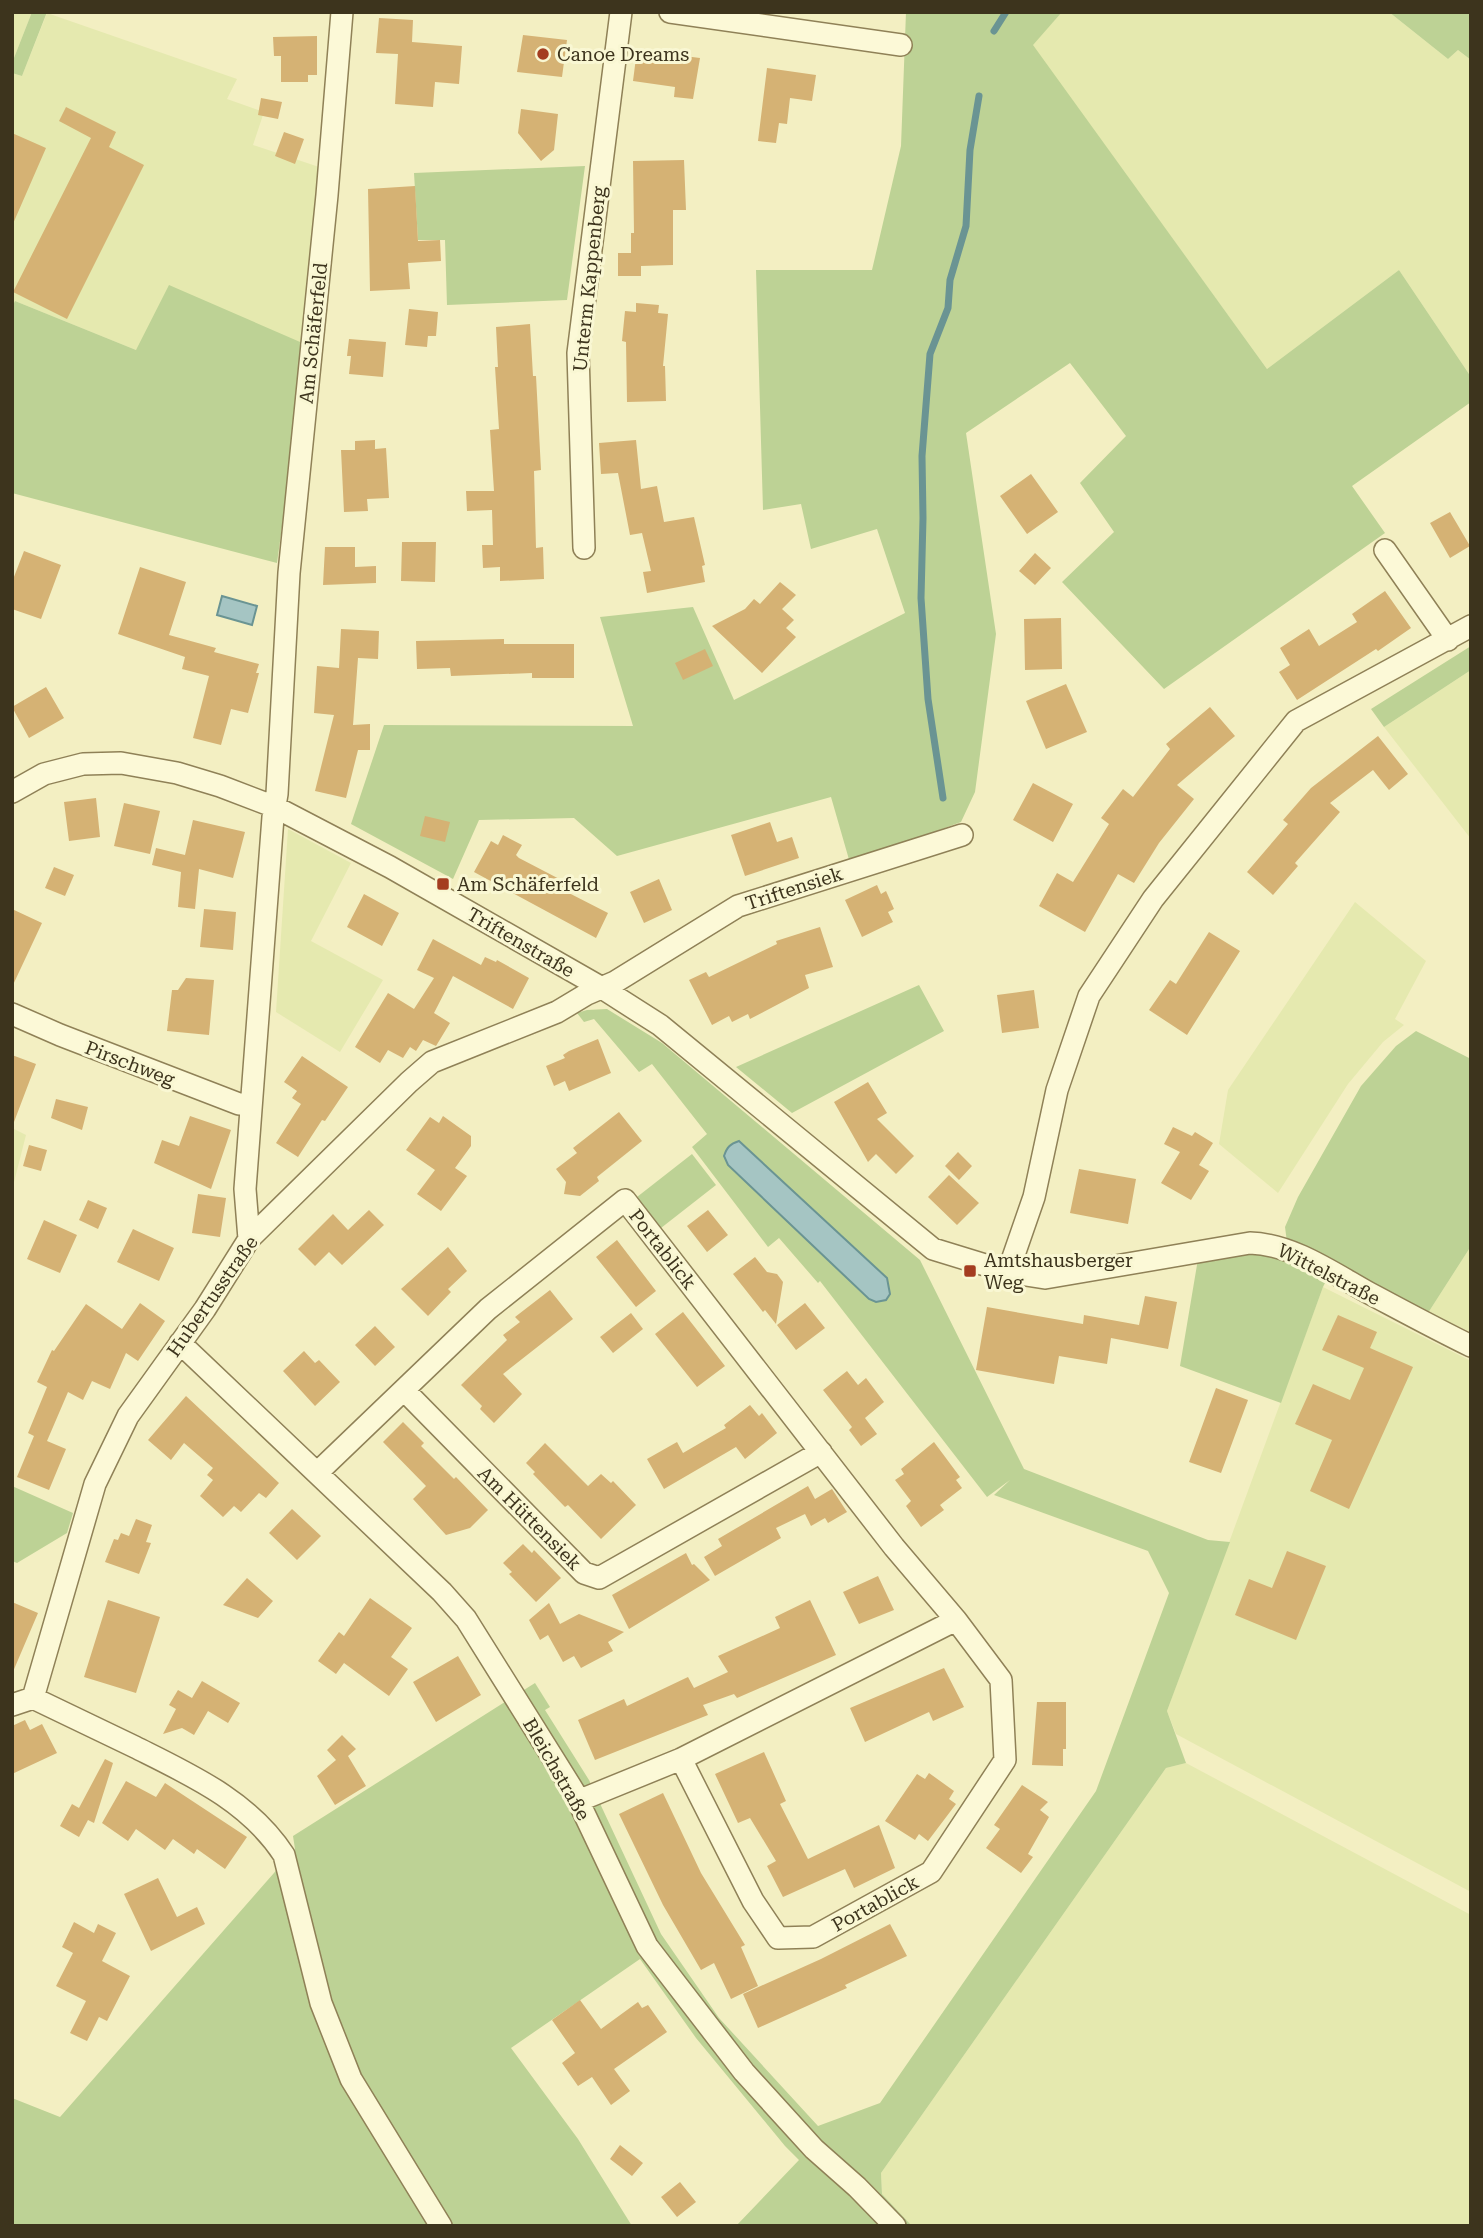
<svg xmlns="http://www.w3.org/2000/svg" width="1483" height="2238" font-family="'Roboto Serif',serif">
  <rect width="100%" height="100%" fill="#f3efc2"/>
  <path fill="#e5e9af" d="M 12,12 L 32,12 L 12,63 Z
    M 1062,12 L 1389,12 L 1448,59 L 1458,50 L 1471,60 L 1471,377 L 1399,270 L 1267,369 L 1032,45 Z
    M 47,13 L 237,79 L 227,99 L 264,112 L 253,145 L 325,169 L 307,345 L 136,350 L 15,301 L 12,307 L 12,73 L 22,76 Z
    M 1471,670 L 1471,839 L 1384,727 Z
    M 288,829 L 351,863 L 311,941 L 383,980 L 340,1052 L 276,1012 Z
    M 1355,902 L 1426,961 L 1395,1019 L 1404,1025 L 1383,1042 L 1348,1084 L 1278,1193 L 1219,1144 L 1228,1090 Z
    M 12,1128 L 26,1135 L 12,1190 Z
    M 1471,1246 L 1471,1332 L 1428,1313 Z
    M 1323,1287 L 1471,1361 L 1471,1892 L 1176,1734 L 1167,1711 Z
    M 1186,1763 L 1471,1915 L 1471,2226 L 912,2226 L 882,2194 L 881,2173 L 1166,1768 Z"/>
  <path fill="#bdd295" d="M 32,12 L 47,12 L 22,76 L 12,73 L 12,63 Z
    M 906,12 L 1062,12 L 1033,45 L 1267,369 L 1399,270 L 1471,377 L 1471,402 L 1352,486 L 1385,533 L 1164,689 L 1062,582 L 1114,532 L 1080,483 L 1126,436 L 1070,363 L 966,433 L 996,634 L 975,792 L 961,822 L 850,863 L 831,797 L 617,856 L 574,818 L 479,820 L 453,879 L 351,824 L 384,725 L 633,726 L 600,617 L 693,607 L 734,700 L 905,613 L 877,529 L 811,549 L 801,504 L 763,510 L 756,270 L 872,270 L 901,146 Z
    M 1389,12 L 1471,12 L 1471,60 L 1458,50 L 1448,59 Z
    M 585,166 L 567,300 L 447,305 L 445,240 L 418,240 L 414,173 Z
    M 169,285 L 307,345 L 277,563 L 12,493 L 12,307 L 15,301 L 136,350 Z
    M 1471,646 L 1471,670 L 1384,727 L 1371,709 Z
    M 919,985 L 944,1031 L 792,1113 L 736,1067 Z
    M 607,1009 L 662,1043 L 920,1260 L 1024,1469 L 1208,1540 L 1230,1542 L 1167,1711 L 1186,1763 L 1166,1768 L 881,2173 L 882,2194 L 912,2226 L 736,2226 L 799,2160 L 785,2146 L 696,2038 L 640,1959 L 511,2048 L 578,2139 L 632,2226 L 12,2226 L 12,2098 L 60,2117 L 295,1849 L 293,1836 L 535,1683 L 550,1707 L 545,1710 L 589,1780 L 661,1934 L 719,2018 L 818,2126 L 880,2103 L 1096,1791 L 1169,1593 L 1148,1551 L 994,1495 L 1010,1480 L 987,1497 L 820,1281 L 818,1283 L 779,1238 L 768,1247 L 692,1147 L 707,1134 L 652,1064 L 639,1072 L 594,1019 L 584,1022 L 577,1013 L 587,1010 Z
    M 1416,1031 L 1471,1059 L 1471,1246 L 1428,1313 L 1335,1262 L 1323,1287 L 1281,1403 L 1180,1366 L 1198,1259 L 1262,1248 L 1267,1234 L 1287,1242 L 1285,1227 L 1298,1197 L 1361,1086 L 1396,1046 Z
    M 692,1154 L 716,1185 L 661,1228 L 637,1197 Z
    M 12,1486 L 73,1513 L 67,1533 L 17,1563 L 12,1561 Z"/>
  <path fill="#a5c5c3" stroke="#6a9493" stroke-width="2" d="M 222,596 L 257,606 L 252,625 L 217,615 Z
    M 739,1141 L 887,1278 L 890,1294 L 886,1300 L 876,1302 L 869,1299 L 728,1165 L 724,1156 C 727,1147 730,1144 739,1141 Z"/>
  <g fill="none" stroke-linecap="round" stroke-linejoin="round">
    <path stroke="#6a9493" stroke-width="7" d="M 994,31 L 1006,12
      M 943,798 L 928,699 L 921,598 L 923,518 L 922,456 L 930,354 L 948,308 L 950,280 L 966,226 L 970,150 L 979,96"/>
  </g>
  <path fill="#d5b274" d="M 379,18 L 413,20 L 412,42 L 462,46 L 459,84 L 435,82 L 433,107 L 395,104 L 398,54 L 376,53 Z
    M 523,35 L 567,40 L 562,77 L 517,72 Z
    M 317,36 L 317,75 L 308,75 L 308,82 L 281,82 L 281,56 L 274,56 L 273,37 Z
    M 637,50 L 700,58 L 693,99 L 674,97 L 675,87 L 633,81 Z
    M 767,68 L 816,75 L 812,101 L 790,98 L 787,124 L 779,123 L 776,143 L 758,141 Z
    M 261,98 L 282,102 L 278,119 L 258,115 Z
    M 66,107 L 116,132 L 109,147 L 144,165 L 67,319 L 13,292 L 91,138 L 59,121 Z
    M 521,109 L 558,114 L 554,150 L 541,161 L 518,133 Z
    M 284,132 L 304,139 L 295,164 L 275,156 Z
    M 12,133 L 46,148 L 12,226 Z
    M 684,160 L 686,210 L 673,210 L 673,265 L 641,266 L 641,276 L 618,276 L 618,253 L 631,253 L 631,233 L 634,233 L 633,161 Z
    M 415,186 L 418,241 L 440,240 L 441,261 L 408,263 L 410,289 L 370,291 L 368,189 Z
    M 636,303 L 659,305 L 658,313 L 668,314 L 663,366 L 665,366 L 666,401 L 627,402 L 626,342 L 622,341 L 625,311 L 636,312 Z
    M 409,309 L 438,312 L 436,336 L 428,336 L 427,347 L 405,345 Z
    M 530,324 L 533,376 L 536,376 L 541,470 L 534,471 L 536,548 L 543,547 L 544,579 L 500,581 L 500,567 L 483,568 L 482,545 L 493,545 L 492,510 L 467,511 L 466,491 L 494,491 L 490,430 L 499,429 L 495,367 L 498,367 L 496,327 Z
    M 349,339 L 386,342 L 383,377 L 349,374 L 351,356 L 347,356 Z
    M 375,440 L 375,449 L 386,448 L 389,498 L 367,499 L 368,511 L 344,512 L 341,450 L 355,450 L 355,441 Z
    M 636,440 L 641,489 L 657,486 L 664,522 L 694,517 L 705,565 L 702,566 L 705,582 L 647,593 L 643,572 L 651,571 L 642,533 L 630,535 L 618,473 L 601,474 L 599,443 Z
    M 1031,474 L 1058,512 L 1027,534 L 1000,496 Z
    M 1450,512 L 1470,546 L 1450,558 L 1430,523 Z
    M 402,542 L 436,542 L 435,582 L 401,581 Z
    M 325,547 L 355,547 L 355,567 L 376,566 L 376,583 L 323,585 Z
    M 24,551 L 61,565 L 41,619 L 12,609 L 12,582 Z
    M 1035,553 L 1051,568 L 1035,585 L 1019,571 Z
    M 140,567 L 186,582 L 169,635 L 216,648 L 214,652 L 259,664 L 256,673 L 259,673 L 248,713 L 231,709 L 221,745 L 193,738 L 209,676 L 182,669 L 185,657 L 118,634 Z
    M 780,582 L 796,595 L 782,609 L 794,620 L 786,628 L 796,637 L 762,673 L 712,626 L 745,609 L 754,599 L 760,604 Z
    M 1385,591 L 1411,628 L 1378,651 L 1376,649 L 1297,700 L 1279,672 L 1290,665 L 1280,648 L 1309,629 L 1319,646 L 1357,622 L 1352,614 Z
    M 1061,618 L 1062,669 L 1025,670 L 1024,619 Z
    M 341,629 L 379,631 L 378,659 L 358,658 L 353,725 L 370,724 L 370,750 L 358,750 L 346,798 L 315,791 L 334,715 L 314,713 L 317,666 L 339,668 Z
    M 504,639 L 504,644 L 574,644 L 574,678 L 532,678 L 532,673 L 451,676 L 450,668 L 417,669 L 416,641 Z
    M 705,649 L 713,666 L 683,680 L 675,663 Z
    M 1066,684 L 1087,732 L 1046,749 L 1026,701 Z
    M 46,687 L 64,718 L 29,738 L 12,707 Z
    M 1210,707 L 1235,736 L 1177,785 L 1194,799 L 1159,843 L 1134,883 L 1118,874 L 1085,932 L 1039,906 L 1057,873 L 1073,882 L 1109,824 L 1101,818 L 1123,789 L 1133,797 L 1170,749 L 1166,744 Z
    M 1378,736 L 1408,774 L 1389,790 L 1373,770 L 1330,803 L 1340,812 L 1295,863 L 1298,866 L 1273,895 L 1247,872 L 1288,824 L 1283,820 L 1311,788 Z
    M 1033,783 L 1073,804 L 1053,842 L 1013,820 Z
    M 96,798 L 100,837 L 69,841 L 64,802 Z
    M 124,803 L 160,811 L 150,854 L 114,846 Z
    M 425,816 L 450,822 L 445,842 L 420,836 Z
    M 193,820 L 245,832 L 233,878 L 199,869 L 195,909 L 178,907 L 181,872 L 152,865 L 156,848 L 185,855 Z
    M 770,822 L 777,842 L 792,837 L 799,858 L 745,876 L 731,835 Z
    M 503,835 L 522,845 L 516,855 L 519,858 L 567,883 L 563,890 L 608,913 L 596,938 L 474,872 L 491,841 L 498,845 Z
    M 54,867 L 74,875 L 65,896 L 45,888 Z
    M 659,879 L 672,910 L 644,923 L 630,892 Z
    M 877,885 L 881,894 L 886,891 L 894,909 L 888,912 L 893,922 L 862,937 L 845,900 Z
    M 364,894 L 399,913 L 382,946 L 347,927 Z
    M 12,909 L 42,923 L 12,987 Z
    M 204,909 L 236,912 L 233,950 L 200,947 Z
    M 820,927 L 833,967 L 805,975 L 809,988 L 750,1019 L 748,1014 L 732,1022 L 729,1016 L 712,1025 L 689,980 L 706,972 L 709,977 L 777,944 L 776,941 Z
    M 1209,932 L 1240,951 L 1187,1035 L 1149,1010 L 1170,980 L 1176,984 Z
    M 433,939 L 481,965 L 485,957 L 496,962 L 497,960 L 529,978 L 513,1009 L 453,976 L 434,1013 L 450,1023 L 436,1046 L 423,1040 L 416,1051 L 410,1047 L 403,1058 L 388,1050 L 380,1063 L 355,1047 L 388,993 L 414,1009 L 434,978 L 417,970 Z
    M 186,978 L 214,980 L 209,1035 L 167,1031 L 172,990 L 178,990 Z
    M 1034,990 L 1039,1028 L 1002,1033 L 997,995 Z
    M 598,1039 L 611,1073 L 569,1091 L 565,1081 L 554,1086 L 546,1066 L 565,1058 L 563,1055 L 569,1051 Z
    M 12,1055 L 36,1064 L 14,1122 L 12,1122 Z
    M 302,1056 L 348,1087 L 325,1121 L 322,1120 L 298,1157 L 276,1143 L 301,1104 L 292,1098 L 297,1091 L 284,1082 Z
    M 868,1082 L 887,1113 L 877,1119 L 914,1156 L 896,1174 L 876,1154 L 868,1162 L 834,1102 Z
    M 56,1099 L 88,1107 L 82,1130 L 51,1118 Z
    M 619,1112 L 642,1141 L 597,1177 L 599,1181 L 580,1196 L 564,1194 L 566,1182 L 556,1169 L 577,1153 L 573,1148 Z
    M 190,1116 L 231,1130 L 211,1189 L 154,1163 L 162,1140 L 179,1146 Z
    M 443,1116 L 471,1136 L 471,1146 L 455,1168 L 467,1176 L 441,1211 L 417,1194 L 435,1170 L 406,1150 L 430,1117 L 439,1123 Z
    M 1173,1127 L 1192,1136 L 1195,1132 L 1213,1143 L 1199,1165 L 1209,1171 L 1191,1200 L 1161,1183 L 1180,1152 L 1164,1144 Z
    M 29,1145 L 47,1150 L 41,1171 L 23,1166 Z
    M 958,1152 L 972,1166 L 959,1180 L 945,1166 Z
    M 1079,1169 L 1136,1179 L 1128,1224 L 1070,1213 Z
    M 949,1175 L 979,1203 L 957,1225 L 928,1197 Z
    M 198,1194 L 226,1198 L 220,1237 L 192,1233 Z
    M 88,1200 L 107,1208 L 98,1229 L 79,1220 Z
    M 369,1210 L 384,1225 L 342,1265 L 329,1252 L 315,1266 L 298,1249 L 333,1214 L 348,1230 Z
    M 708,1210 L 728,1235 L 707,1252 L 687,1226 Z
    M 44,1220 L 77,1235 L 60,1273 L 27,1259 Z
    M 133,1229 L 174,1248 L 159,1281 L 117,1262 Z
    M 617,1240 L 656,1291 L 636,1307 L 596,1257 Z
    M 448,1247 L 467,1271 L 448,1289 L 451,1292 L 428,1316 L 401,1289 Z
    M 755,1257 L 767,1272 L 777,1274 L 783,1282 L 776,1324 L 765,1310 L 763,1312 L 733,1274 Z
    M 550,1290 L 573,1319 L 503,1374 L 522,1394 L 494,1423 L 480,1409 L 482,1406 L 461,1385 L 507,1340 L 503,1335 L 520,1322 L 515,1317 Z
    M 1145,1296 L 1177,1302 L 1168,1349 L 1111,1338 L 1107,1364 L 1059,1356 L 1054,1384 L 976,1370 L 987,1307 L 1083,1324 L 1084,1315 L 1139,1325 Z
    M 140,1303 L 165,1321 L 138,1361 L 126,1353 L 110,1389 L 92,1381 L 83,1400 L 68,1392 L 47,1441 L 66,1449 L 49,1490 L 17,1477 L 34,1436 L 28,1433 L 47,1387 L 37,1382 L 52,1350 L 54,1351 L 86,1304 L 122,1329 Z
    M 805,1303 L 825,1328 L 796,1350 L 777,1325 Z
    M 683,1312 L 725,1366 L 697,1387 L 655,1334 Z
    M 631,1313 L 643,1329 L 613,1353 L 600,1337 Z
    M 1338,1315 L 1377,1332 L 1370,1348 L 1413,1367 L 1349,1509 L 1310,1491 L 1332,1440 L 1295,1424 L 1313,1384 L 1350,1400 L 1364,1368 L 1322,1350 Z
    M 375,1326 L 395,1347 L 375,1366 L 355,1345 Z
    M 304,1351 L 315,1363 L 319,1360 L 340,1382 L 315,1406 L 283,1371 Z
    M 847,1371 L 858,1385 L 866,1378 L 884,1402 L 865,1418 L 877,1434 L 861,1446 L 849,1430 L 852,1427 L 823,1390 Z
    M 1216,1388 L 1248,1400 L 1221,1473 L 1189,1462 Z
    M 186,1396 L 279,1483 L 266,1498 L 259,1493 L 241,1512 L 234,1506 L 223,1517 L 200,1496 L 213,1480 L 207,1475 L 213,1468 L 184,1443 L 171,1460 L 148,1440 Z
    M 750,1405 L 759,1416 L 762,1413 L 777,1433 L 745,1459 L 736,1447 L 664,1489 L 647,1459 L 677,1442 L 683,1453 L 726,1428 L 724,1425 Z
    M 403,1422 L 424,1443 L 421,1446 L 454,1479 L 456,1477 L 488,1510 L 470,1528 L 446,1535 L 413,1499 L 426,1486 L 383,1442 Z
    M 934,1442 L 960,1477 L 956,1480 L 962,1488 L 940,1505 L 944,1510 L 921,1527 L 906,1506 L 911,1501 L 895,1480 L 904,1474 L 901,1469 Z
    M 545,1443 L 588,1486 L 601,1474 L 611,1483 L 613,1481 L 636,1505 L 601,1539 L 568,1505 L 565,1507 L 533,1474 L 535,1472 L 526,1463 Z
    M 808,1486 L 815,1499 L 832,1489 L 847,1512 L 828,1523 L 825,1518 L 811,1526 L 805,1514 L 776,1528 L 781,1538 L 715,1576 L 704,1557 L 722,1546 L 718,1539 Z
    M 292,1509 L 321,1536 L 297,1560 L 269,1533 Z
    M 136,1519 L 152,1525 L 146,1542 L 151,1543 L 139,1574 L 105,1562 L 114,1539 L 118,1540 L 121,1533 L 129,1536 Z
    M 523,1544 L 532,1553 L 534,1550 L 561,1578 L 536,1602 L 509,1574 L 512,1572 L 503,1563 Z
    M 1287,1551 L 1326,1566 L 1296,1640 L 1235,1615 L 1249,1579 L 1272,1588 Z
    M 686,1553 L 692,1565 L 694,1564 L 710,1580 L 629,1629 L 612,1595 Z
    M 878,1576 L 894,1610 L 859,1624 L 843,1592 Z
    M 247,1578 L 273,1601 L 258,1618 L 223,1605 Z
    M 370,1598 L 412,1628 L 391,1657 L 408,1669 L 389,1696 L 344,1663 L 336,1674 L 318,1661 L 339,1632 L 344,1636 Z
    M 108,1600 L 160,1617 L 136,1693 L 84,1677 Z
    M 810,1600 L 836,1655 L 737,1698 L 734,1694 L 703,1705 L 708,1715 L 595,1760 L 578,1720 L 624,1699 L 627,1706 L 688,1677 L 694,1688 L 728,1672 L 718,1656 L 780,1628 L 775,1617 Z
    M 12,1602 L 38,1613 L 12,1674 Z
    M 549,1603 L 560,1624 L 579,1614 L 624,1632 L 608,1642 L 613,1651 L 581,1668 L 574,1656 L 563,1662 L 548,1635 L 540,1640 L 529,1620 Z
    M 458,1656 L 481,1695 L 436,1722 L 413,1682 Z
    M 944,1668 L 964,1707 L 933,1721 L 929,1712 L 865,1742 L 850,1708 Z
    M 202,1681 L 240,1703 L 228,1723 L 208,1711 L 194,1735 L 182,1728 L 163,1734 L 176,1709 L 169,1705 L 178,1690 L 192,1698 Z
    M 1037,1702 L 1066,1702 L 1066,1749 L 1063,1749 L 1063,1766 L 1032,1765 Z
    M 25,1720 L 30,1730 L 42,1724 L 57,1753 L 12,1774 L 12,1726 Z
    M 342,1735 L 356,1749 L 348,1756 L 366,1786 L 335,1805 L 317,1776 L 336,1760 L 327,1750 Z
    M 764,1752 L 786,1801 L 780,1804 L 808,1859 L 879,1825 L 895,1868 L 854,1888 L 845,1869 L 783,1897 L 767,1866 L 776,1861 L 750,1818 L 738,1823 L 715,1774 Z
    M 105,1759 L 113,1763 L 94,1823 L 88,1820 L 79,1837 L 60,1826 L 72,1804 L 79,1808 Z
    M 929,1773 L 954,1791 L 949,1799 L 956,1804 L 928,1841 L 919,1834 L 915,1840 L 885,1821 L 917,1774 L 925,1779 Z
    M 126,1781 L 156,1797 L 165,1783 L 247,1837 L 225,1869 L 197,1849 L 194,1854 L 173,1839 L 165,1850 L 136,1829 L 128,1841 L 102,1823 Z
    M 1022,1785 L 1048,1802 L 1040,1810 L 1049,1817 L 1028,1854 L 1033,1857 L 1021,1873 L 986,1848 L 1000,1829 L 994,1825 Z
    M 663,1793 L 701,1873 L 745,1945 L 741,1947 L 758,1986 L 731,1999 L 714,1963 L 701,1970 L 663,1905 L 619,1814 Z
    M 158,1878 L 177,1917 L 197,1907 L 205,1924 L 151,1951 L 124,1894 Z
    M 74,1922 L 94,1933 L 98,1924 L 116,1933 L 102,1961 L 130,1976 L 107,2021 L 99,2017 L 87,2041 L 70,2033 L 86,2001 L 56,1986 L 73,1953 L 62,1947 Z
    M 890,1924 L 907,1956 L 845,1985 L 847,1988 L 758,2028 L 743,1994 L 821,1959 Z
    M 580,2000 L 601,2029 L 638,2002 L 642,2008 L 648,2005 L 667,2032 L 614,2069 L 630,2091 L 611,2105 L 592,2077 L 578,2086 L 562,2063 L 575,2053 L 552,2020 Z
    M 620,2145 L 643,2163 L 632,2176 L 610,2159 Z
    M 680,2182 L 696,2202 L 677,2217 L 661,2197 Z"/>
  <g fill="none" stroke-linecap="round" stroke-linejoin="round">
    <g stroke="#8f8157" stroke-width="24">
      <path id="street" d="M 670,12 L 901,45
        M 584,548 L 578,353 L 621,12
        M 1385,550 L 1448,640
        M 12,792 L 44,774 L 83,764 L 121,763 L 177,773 L 220,786 L 275,807 L 390,867 L 602,988 L 660,1025 L 933,1249 L 1008,1272 L 1045,1278 L 1250,1243 C 1292,1244 1333,1273 1369,1293 C 1403,1311 1436,1329 1471,1346
        M 12,1014 L 60,1035 L 239,1104 L 250,1104
        M 249,1239 L 245,1189 L 273,817 L 277,794 L 289,573 L 327,195 L 342,12
        M 1008,1272 L 1034,1197 L 1057,1090 L 1089,996 L 1153,899 L 1296,721 L 1471,626
        M 180,1343 L 442,1592 L 466,1619 L 573,1790 L 647,1946 L 744,2072 L 814,2149 L 857,2187 L 895,2226
        M 404,1390 L 584,1573 L 599,1578 L 821,1452
        M 317,1473 L 488,1309 L 625,1200 L 894,1547 L 956,1620 L 681,1759 L 578,1801
        M 33,1698 C 67,1714 101,1731 135,1747 C 191,1775 249,1801 284,1855 L 321,2003 L 351,2079 L 441,2226
        M 12,1705 L 33,1698 L 95,1484 L 128,1416 L 205,1309 L 249,1239 L 409,1082 L 432,1062 L 557,1012 L 587,994 L 615,982 L 738,906 L 962,835
        M 681,1759 L 753,1901 L 778,1938 L 813,1937 L 931,1872 L 1005,1760 L 1001,1680 L 956,1620"/>
    </g>
    <use href="#street" stroke="#fcf9d7" stroke-width="21"/>
  </g>
  <g fill="#a43d20" stroke="#f9f7d3" stroke-width="2.5">
    <circle cx="543" cy="54" r="7"/>
    <rect x="436" y="877" width="14" height="14" rx="3.5"/>
    <rect x="963" y="1264" width="14" height="14" rx="3.5"/>
  </g>
  <g text-anchor="middle" stroke-width="6" stroke-linejoin="round" paint-order="stroke">
    <g font-size="19" fill="#3d341d" stroke="#f9f7d3" text-anchor="start">
      <text x="557" y="61">Canoe Dreams</text>
      <text x="457" y="891">Am Schäferfeld</text>
      <text x="984" y="1267">Amtshausberger<tspan x="984" dy="22">Weg</tspan></text>
    </g>
    <g font-size="19" fill="#3d341d" stroke="#f9f7d3">
      <text transform="translate(589 279) rotate(-84)" y="7">Unterm Kappenberg</text>
      <text transform="translate(313 333) rotate(-84)" y="7">Am Schäferfeld</text>
      <text transform="translate(794 888) rotate(-18)" y="7">Triftensiek</text>
      <text transform="translate(521 942) rotate(30)" y="7">Triftenstraße</text>
      <text transform="translate(130 1063) rotate(21)" y="7">Pirschweg</text>
      <text transform="translate(663 1249) rotate(52)" y="7">Portablick</text>
      <text transform="translate(1329 1274) rotate(27)" y="7">Wittelstraße</text>
      <text transform="translate(212 1296) rotate(-55)" y="7">Hubertusstraße</text>
      <text transform="translate(530 1518) rotate(45)" y="7">Am Hüttensiek</text>
      <text transform="translate(557 1769) rotate(60)" y="7">Bleichstraße</text>
      <text transform="translate(875 1903) rotate(-29)" y="7">Portablick</text>
    </g>
  </g>
  <rect width="1483" height="2238" fill="none" stroke="#3d341d" stroke-width="28"/>
</svg>
